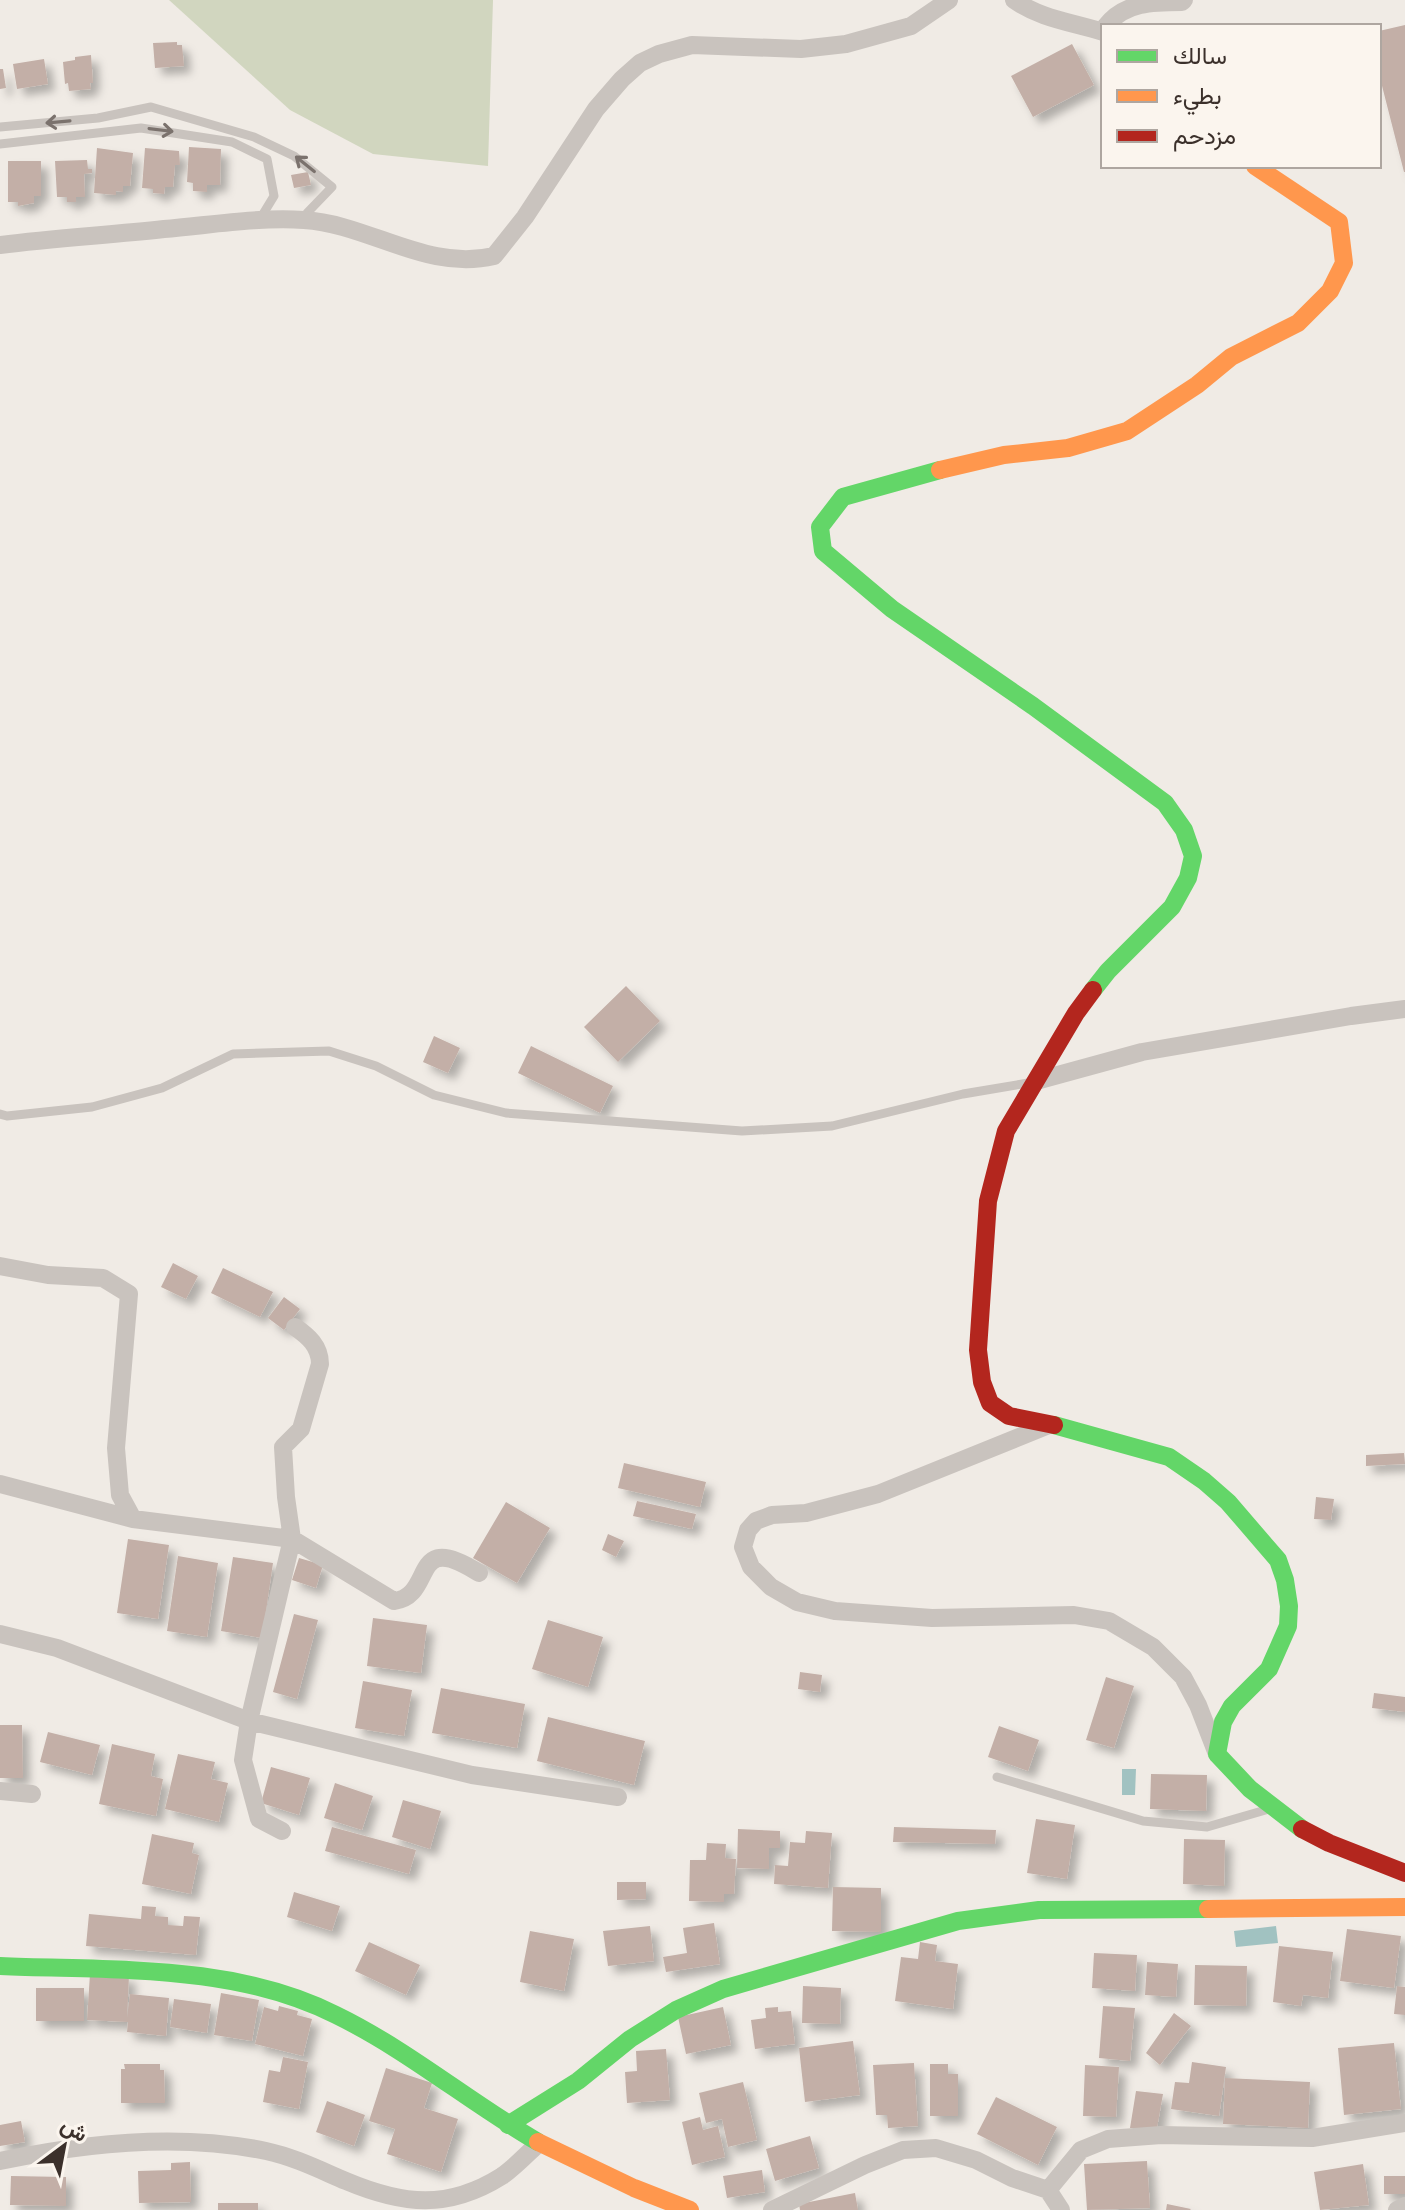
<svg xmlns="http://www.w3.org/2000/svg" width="1405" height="2210" font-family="Roboto,Vazirmatn,sans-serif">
  <defs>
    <filter id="shadow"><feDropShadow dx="7" dy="7" stdDeviation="4" flood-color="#0004"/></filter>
  </defs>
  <rect width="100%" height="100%" fill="#f0ebe5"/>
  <path fill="#d1d6bf" d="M 169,0 L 493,0 L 488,166 L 373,154 L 290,110 Z"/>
  <path fill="#a1c2c1" d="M 1122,1769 L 1136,1769 L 1135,1795 L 1122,1795 Z
    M 1276,1926 L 1278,1943 L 1236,1947 L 1234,1931 Z"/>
  <path fill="#c3afa7" filter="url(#shadow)" d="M 1405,25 L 1405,172 L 1404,172 L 1379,74 L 1379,31 Z
    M 177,42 L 177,45 L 182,45 L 184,66 L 155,68 L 153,43 Z
    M 1072,44 L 1094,85 L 1033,117 L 1011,76 Z
    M 91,55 L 93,83 L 90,83 L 91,89 L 69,91 L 68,83 L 65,84 L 63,62 L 75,60 L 75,57 Z
    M 44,59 L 48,84 L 17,89 L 13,64 Z
    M 0,69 L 3,69 L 6,88 L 0,89 Z
    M 189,147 L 221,149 L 220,185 L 207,185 L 207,192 L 193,191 L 193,183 L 187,182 Z
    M 97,148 L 133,153 L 130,186 L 123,186 L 123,192 L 116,191 L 116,195 L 94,193 Z
    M 145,148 L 179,151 L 180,165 L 175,165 L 173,187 L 165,187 L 164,194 L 153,193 L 153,189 L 142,188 Z
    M 87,160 L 88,169 L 92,169 L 92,173 L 84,174 L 85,197 L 76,197 L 76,202 L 67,202 L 67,197 L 57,197 L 55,161 Z
    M 8,161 L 41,161 L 41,196 L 34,196 L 34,203 L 18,206 L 18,202 L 8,202 Z
    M 308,172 L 311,185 L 294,188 L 291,175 Z
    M 626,986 L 660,1021 L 618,1062 L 584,1027 Z
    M 434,1036 L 460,1048 L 448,1073 L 423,1062 Z
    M 531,1046 L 613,1086 L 600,1113 L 518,1073 Z
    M 173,1263 L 198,1276 L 186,1299 L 161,1287 Z
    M 223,1268 L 273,1292 L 260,1317 L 211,1293 Z
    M 284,1297 L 300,1309 L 284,1330 L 268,1318 Z
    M 1404,1453 L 1405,1464 L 1366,1466 L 1366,1455 Z
    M 624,1463 L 706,1482 L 700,1507 L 618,1488 Z
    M 1316,1497 L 1334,1499 L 1331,1520 L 1314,1519 Z
    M 637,1501 L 696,1514 L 692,1529 L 633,1516 Z
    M 506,1502 L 550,1528 L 517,1583 L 473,1558 Z
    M 608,1534 L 624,1541 L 616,1557 L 602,1550 Z
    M 128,1539 L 169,1545 L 158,1619 L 117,1613 Z
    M 178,1556 L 218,1563 L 207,1637 L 167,1631 Z
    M 233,1557 L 273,1563 L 262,1638 L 221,1631 Z
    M 299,1558 L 323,1565 L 316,1588 L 292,1580 Z
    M 294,1614 L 318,1620 L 297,1699 L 273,1692 Z
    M 373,1618 L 427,1625 L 421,1673 L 367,1666 Z
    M 548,1620 L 603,1637 L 588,1687 L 532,1669 Z
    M 800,1672 L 822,1675 L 820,1692 L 798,1689 Z
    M 1106,1677 L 1134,1686 L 1114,1748 L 1086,1740 Z
    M 363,1681 L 412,1690 L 404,1736 L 355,1728 Z
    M 441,1688 L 525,1704 L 517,1748 L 432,1733 Z
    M 1374,1693 L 1405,1697 L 1405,1712 L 1372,1708 Z
    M 548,1717 L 645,1741 L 634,1785 L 537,1761 Z
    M 0,1725 L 22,1725 L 23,1778 L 0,1778 Z
    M 999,1726 L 1039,1740 L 1028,1771 L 988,1757 Z
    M 48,1732 L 100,1745 L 92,1775 L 40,1762 Z
    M 112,1744 L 155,1754 L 151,1776 L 163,1779 L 156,1816 L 99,1804 Z
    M 178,1754 L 215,1762 L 211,1779 L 228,1783 L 219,1822 L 165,1809 Z
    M 271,1767 L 310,1778 L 299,1815 L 261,1803 Z
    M 1151,1774 L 1207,1775 L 1206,1811 L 1150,1809 Z
    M 335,1783 L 373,1796 L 362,1830 L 324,1818 Z
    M 403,1800 L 441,1811 L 430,1849 L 392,1837 Z
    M 1036,1819 L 1075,1825 L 1067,1879 L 1027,1873 Z
    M 332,1827 L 416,1850 L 409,1874 L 325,1851 Z
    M 894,1827 L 996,1830 L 995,1844 L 893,1842 Z
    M 738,1829 L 780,1831 L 780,1848 L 769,1848 L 769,1869 L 737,1868 Z
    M 806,1831 L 832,1833 L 828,1888 L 774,1884 L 775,1865 L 788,1866 L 790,1842 L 805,1843 Z
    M 152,1834 L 194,1843 L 192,1853 L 199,1855 L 191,1894 L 142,1884 Z
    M 1184,1839 L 1225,1840 L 1224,1886 L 1183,1884 Z
    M 707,1843 L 726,1844 L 725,1858 L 736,1859 L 734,1894 L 724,1894 L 724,1902 L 689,1901 L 690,1860 L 706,1860 Z
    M 617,1882 L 646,1882 L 646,1899 L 617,1900 Z
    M 833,1887 L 881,1888 L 881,1932 L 832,1931 Z
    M 294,1892 L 340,1906 L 332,1931 L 287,1917 Z
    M 142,1906 L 156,1907 L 155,1916 L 168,1917 L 168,1925 L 183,1926 L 184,1916 L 200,1917 L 196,1955 L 86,1946 L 89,1914 L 141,1919 Z
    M 714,1923 L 720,1964 L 666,1972 L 663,1957 L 687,1953 L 683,1928 Z
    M 650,1926 L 654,1961 L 608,1966 L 603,1931 Z
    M 1347,1929 L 1401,1936 L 1394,1988 L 1340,1981 Z
    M 530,1931 L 574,1939 L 564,1991 L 520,1982 Z
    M 369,1942 L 420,1965 L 406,1995 L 355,1971 Z
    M 920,1942 L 937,1945 L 935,1961 L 958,1964 L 953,2009 L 895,2001 L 901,1957 L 918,1959 Z
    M 1279,1946 L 1333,1952 L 1328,1998 L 1303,1995 L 1301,2006 L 1273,2002 Z
    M 1094,1953 L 1137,1955 L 1135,1991 L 1092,1988 Z
    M 1147,1962 L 1178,1964 L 1176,1997 L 1145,1995 Z
    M 1195,1965 L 1247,1966 L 1246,2006 L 1194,2005 Z
    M 90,1974 L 129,1976 L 127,2018 L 130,1994 L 169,1998 L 166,2036 L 127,2032 L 128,2022 L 87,2020 Z
    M 803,1986 L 841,1988 L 840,2024 L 802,2023 Z
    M 1397,1986 L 1405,1987 L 1405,2015 L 1394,2014 Z
    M 36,1988 L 84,1988 L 84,2021 L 36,2021 Z
    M 221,1993 L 259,2000 L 252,2041 L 214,2035 Z
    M 174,1999 L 211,2004 L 207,2033 L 170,2027 Z
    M 279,2006 L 298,2011 L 297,2015 L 312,2019 L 303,2056 L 255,2044 L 264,2007 L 278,2011 Z
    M 1103,2006 L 1135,2008 L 1130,2061 L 1099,2058 Z
    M 723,2007 L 731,2045 L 686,2054 L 678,2017 Z
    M 778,2007 L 778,2012 L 791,2011 L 795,2044 L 755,2049 L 751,2020 L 766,2018 L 765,2008 Z
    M 1174,2013 L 1191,2026 L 1160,2065 L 1146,2053 Z
    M 853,2041 L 860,2095 L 805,2102 L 799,2048 Z
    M 1394,2043 L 1401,2109 L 1344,2115 L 1338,2048 Z
    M 666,2049 L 670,2100 L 627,2103 L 625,2072 L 637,2071 L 636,2051 Z
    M 283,2057 L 308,2062 L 299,2109 L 263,2102 L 269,2070 L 280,2072 Z
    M 1192,2062 L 1226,2067 L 1219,2116 L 1171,2109 L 1175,2082 L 1189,2083 Z
    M 914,2063 L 918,2126 L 888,2128 L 887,2115 L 876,2115 L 873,2065 Z
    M 124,2064 L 160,2064 L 160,2070 L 164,2070 L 165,2103 L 121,2103 L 121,2069 L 125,2069 Z
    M 930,2064 L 948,2064 L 948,2074 L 958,2074 L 958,2116 L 930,2116 Z
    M 1085,2065 L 1119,2067 L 1116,2117 L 1083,2116 Z
    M 386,2068 L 432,2083 L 424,2108 L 458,2119 L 441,2172 L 387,2154 L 395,2129 L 369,2121 Z
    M 1225,2078 L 1310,2082 L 1308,2128 L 1223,2124 Z
    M 743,2082 L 757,2140 L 728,2147 L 722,2119 L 706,2123 L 699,2093 Z
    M 1136,2091 L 1163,2094 L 1157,2128 L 1130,2128 Z
    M 996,2097 L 1057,2127 L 1038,2165 L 977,2134 Z
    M 327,2101 L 365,2115 L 354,2146 L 316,2132 Z
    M 700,2117 L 703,2130 L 718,2126 L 725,2157 L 692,2165 L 682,2122 Z
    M 21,2121 L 25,2142 L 0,2146 L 0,2125 Z
    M 810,2136 L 819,2168 L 775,2181 L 766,2149 Z
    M 1147,2161 L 1150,2208 L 1087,2210 L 1084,2164 Z
    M 190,2162 L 191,2202 L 139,2203 L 138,2171 L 171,2170 L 171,2163 Z
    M 1363,2164 L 1369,2205 L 1320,2210 L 1314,2172 Z
    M 762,2170 L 765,2192 L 727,2198 L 723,2176 Z
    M 11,2176 L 66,2177 L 66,2206 L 10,2205 Z
    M 1384,2176 L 1405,2176 L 1405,2194 L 1384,2194 Z
    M 855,2193 L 858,2210 L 800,2210 L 799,2204 Z
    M 218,2203 L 258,2203 L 258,2210 L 218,2210 Z
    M 1167,2204 L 1191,2209 L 1190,2210 L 1166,2210 Z"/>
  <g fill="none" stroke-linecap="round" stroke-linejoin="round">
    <path stroke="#c9c3be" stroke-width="9" d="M 0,127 L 98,118 L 151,107 L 254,137 L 294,156 L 332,187 L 307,213 L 306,220
      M 0,144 L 141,128 L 232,142 L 267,159 L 274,196 L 260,219
      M 0,1114 L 7,1116 L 92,1107 L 162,1088 L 233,1054 L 329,1051 L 376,1066 L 434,1095 L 506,1113 L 742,1131 L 832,1126 L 963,1094 L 1028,1083
      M 997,1777 L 1143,1821 L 1207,1827 L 1269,1809"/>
    <path stroke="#c9c3be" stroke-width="18" d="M 1014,0 C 1041,19 1072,22 1103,32
      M 1106,26 C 1124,2 1154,2 1182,2 L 1184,0
      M 0,245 C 55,238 110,235 164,229 C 211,225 258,217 304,220 C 369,224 427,272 494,256 L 525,217 L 596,109 L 622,79 L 640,63 L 659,54 L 692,45 L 801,49 L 846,44 L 911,26 L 949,0
      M 1036,1081 L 1142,1052 L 1351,1016 L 1405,1009
      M 0,1266 L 48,1275 L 103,1278 L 129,1294 L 116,1448 L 120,1495 L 133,1519
      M 1049,1425 L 878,1494 L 806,1513 L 772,1515 L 756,1521 L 748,1530 L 743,1547 L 751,1567 L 771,1587 L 797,1602 L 835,1611 L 932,1618 L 1074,1615 L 1109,1621 L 1153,1647 L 1183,1677 L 1198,1705 L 1217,1754
      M 0,1484 L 133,1519 L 292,1539 L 286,1497 L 283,1447 L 301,1429 L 320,1364 C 320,1346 308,1336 295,1327
      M 0,1634 L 57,1648 L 249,1721 L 292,1539 L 394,1601 C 436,1596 409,1528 479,1573
      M 0,1791 L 32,1794
      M 282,1831 L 259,1819 L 243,1760 L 249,1721 L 472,1775 L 618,1797
      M 0,2161 C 84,2143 181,2133 266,2151 C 294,2157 320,2170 346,2181 C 403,2205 448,2210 502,2176 C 515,2167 527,2154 539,2143
      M 1048,2190 L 1081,2150 L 1108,2139 L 1161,2135 L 1312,2138 L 1405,2123
      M 772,2210 L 865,2165 L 903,2150 L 936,2148 L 976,2160 L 1012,2178 L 1048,2190 L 1061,2210
      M 1397,2210 L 1405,2206"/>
    <path stroke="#63d668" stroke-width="18" d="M 940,470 L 843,497 L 820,527 L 823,551 L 892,609 L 1033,706 L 1165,803 L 1184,830 L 1193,856 L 1188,878 L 1172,907 L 1108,971 L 1093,990
      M 1054,1425 L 1169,1457 L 1204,1481 L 1228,1502 L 1278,1560 L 1285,1580 L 1289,1606 L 1288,1626 L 1269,1669 L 1232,1706 L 1223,1722 L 1217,1754 L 1250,1789 L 1302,1829
      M 0,1966 C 113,1971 232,1963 336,2015 C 408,2050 469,2102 538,2142
      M 508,2125 L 578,2081 L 630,2039 L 676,2010 L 723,1989 L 958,1921 L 1039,1910 L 1208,1909"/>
    <path stroke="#ff974d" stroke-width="18" d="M 940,470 L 1004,455 L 1068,448 L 1127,431 L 1197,385 L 1231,357 L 1298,323 L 1330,291 L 1344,263 L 1339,222 L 1255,166
      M 1208,1909 L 1405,1907
      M 538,2142 L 634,2188 L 690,2210"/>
    <path stroke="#b3261e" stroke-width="18" d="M 1054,1425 L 1009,1416 L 990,1403 L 982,1382 L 978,1350 L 988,1201 L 1006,1131 L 1076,1013 L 1093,990
      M 1302,1829 L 1329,1843 L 1405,1873"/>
  </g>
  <defs><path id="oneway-shaft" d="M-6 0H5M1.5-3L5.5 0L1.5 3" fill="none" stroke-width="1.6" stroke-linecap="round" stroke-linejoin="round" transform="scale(2)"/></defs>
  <g stroke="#7b726d">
    <use href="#oneway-shaft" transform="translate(58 122) rotate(175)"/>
    <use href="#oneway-shaft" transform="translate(161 130) rotate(7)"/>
    <use href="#oneway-shaft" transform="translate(305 164) rotate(-141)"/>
  </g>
  <rect x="1101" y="24" width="280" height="144" fill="#fbf5ee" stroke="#aea6a0" stroke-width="2"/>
  <rect x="1117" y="50" width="40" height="12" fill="#63d668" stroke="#aea6a0" stroke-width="2"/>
  <text x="1173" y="64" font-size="24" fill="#3b302b">سالك</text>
  <rect x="1117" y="90" width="40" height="12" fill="#ff974d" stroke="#aea6a0" stroke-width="2"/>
  <text x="1173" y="104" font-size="24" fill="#3b302b">بطيء</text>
  <rect x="1117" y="130" width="40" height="12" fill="#b3261e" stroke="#aea6a0" stroke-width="2"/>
  <text x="1173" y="144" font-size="24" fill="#3b302b">مزدحم</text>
  <g transform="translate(64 2146) rotate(32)" stroke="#fbf5ee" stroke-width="6" paint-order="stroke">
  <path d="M0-6L14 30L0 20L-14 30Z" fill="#3b302b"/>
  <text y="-12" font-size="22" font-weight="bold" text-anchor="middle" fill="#3b302b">ش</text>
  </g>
</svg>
